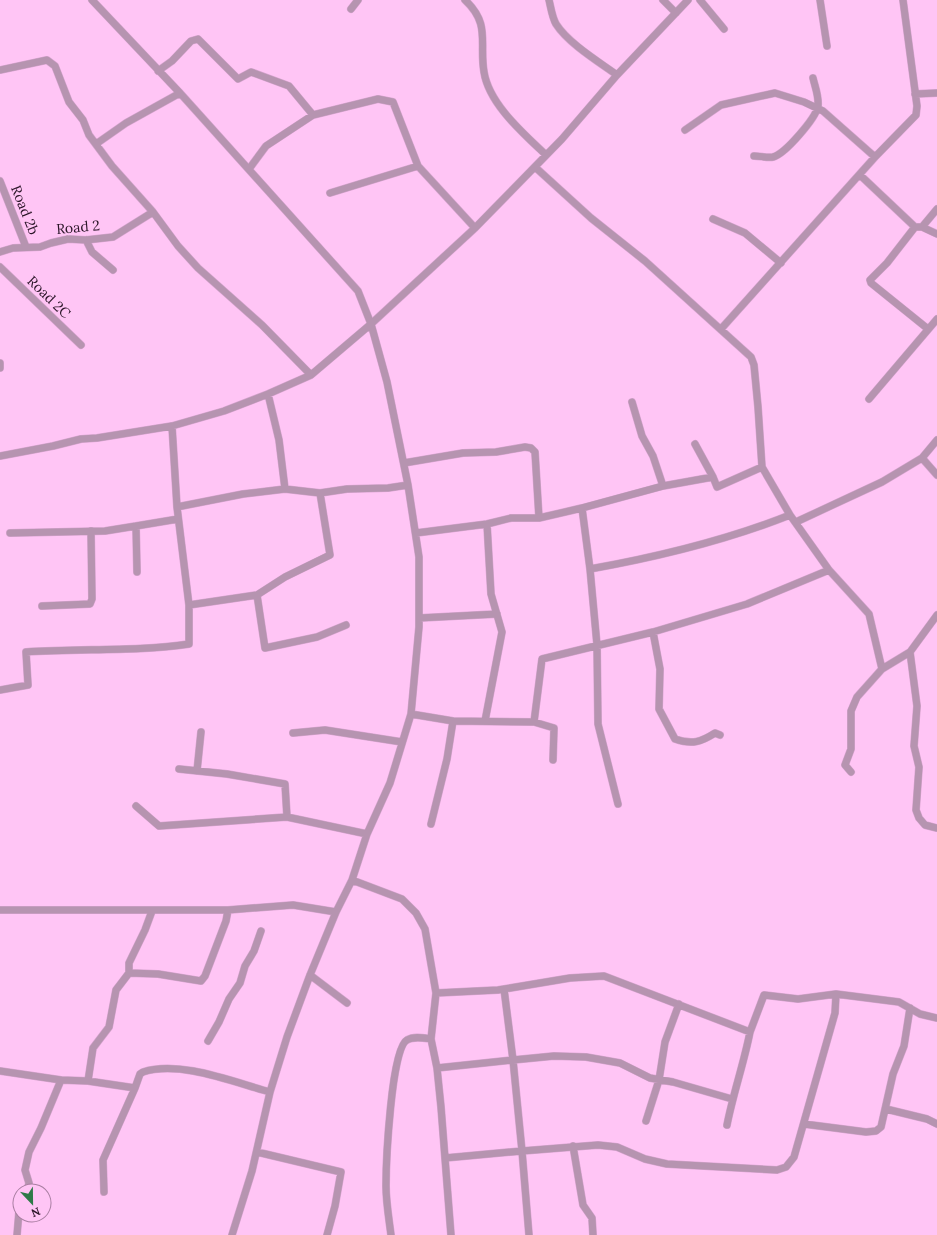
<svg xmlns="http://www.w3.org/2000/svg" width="937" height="1235" font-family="Lora,serif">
  <rect width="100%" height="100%" fill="#ffc5f5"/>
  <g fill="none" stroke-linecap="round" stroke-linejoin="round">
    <g stroke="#d8a5d0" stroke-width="8">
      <path id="minor" d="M 92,0 L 180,93 L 358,291 L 371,324 L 387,382 L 408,485 L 419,557 L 419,627 L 411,714 L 390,783 L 367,834 L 352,880 L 336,912 L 310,975 L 287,1037 L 270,1092 L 252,1171 L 232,1235
        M 465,0 C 491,24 479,43 484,72 C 489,104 523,133 546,155
        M 549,0 C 551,8 552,17 556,24 C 568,43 599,62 617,75
        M 663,0 L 676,13
        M 700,0 L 724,29
        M 820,0 L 827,46
        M 351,9 L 358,0
        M 0,70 L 47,60 L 55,66 L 69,102 L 83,120 L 89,135 L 112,166 L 153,212 L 178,246 L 198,268 L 262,325 L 311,375
        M 158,71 L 172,61 L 191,41 L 198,39 L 238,79 L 251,72 L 289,86 L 313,115 L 378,99 L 393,102 L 418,166 L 475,228
        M 915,94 L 937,93
        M 685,130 L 721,105 L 775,93 L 804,102 L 823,111 L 875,157
        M 96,144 L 126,123 L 180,93
        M 754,156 C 760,156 768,158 773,157 C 785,154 816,118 818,106 C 819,96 815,87 813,78
        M 535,167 L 591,218 L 645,261 L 751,357 L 754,365 L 758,407 L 762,467 L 790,515 L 829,570 L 869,614 L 882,669 L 910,652 L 937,615
        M 249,169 L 266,146 L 313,115
        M 860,175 L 915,227 L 922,227 L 937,234
        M 0,181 L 26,247
        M 330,193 L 418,166
        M 713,219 L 745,233 L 781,263
        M 915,227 L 887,263 L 870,280 L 871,283 L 928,329
        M 922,227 L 937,209
        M 86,240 L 92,252 L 113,270
        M 0,252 L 13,248 L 40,247 L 51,243 L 68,239 L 86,240 L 113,237 L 153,212
        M 0,267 L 81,345
        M 721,329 L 875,157 L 916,115 L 917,106 L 903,0
        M 0,363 L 0,368
        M 268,394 L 279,440 L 285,489
        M 869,399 L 937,319
        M 0,456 L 53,446 L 81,439 L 97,438 L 172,426 L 224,411 L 268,394 L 311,375 L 371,324 L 475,228 L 562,139 L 617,75 L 688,0
        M 922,458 L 937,475
        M 404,463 L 463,453 L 496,452 L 525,447 L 531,448 L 535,452 L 539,518
        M 713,477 L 717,487 L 762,467
        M 663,486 L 713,477 L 695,444
        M 177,507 L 243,494 L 285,489 L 320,493 L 347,489 L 388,488 L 408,485
        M 582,508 L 663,486 L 653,456 L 642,436 L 632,402
        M 796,522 L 882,482 L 922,458 L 937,440
        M 10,533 L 105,531 L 136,526
        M 416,533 L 487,524 L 511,518 L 539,518 L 582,508 L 590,569 L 597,645 L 598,724 L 618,804
        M 590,569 C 657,557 727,540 790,515
        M 137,572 L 136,526 L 178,519
        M 257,595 L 265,648 L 317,637 L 346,625
        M 189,605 L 257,595 L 285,577 L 330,555 L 320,493
        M 42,606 L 90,604 L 92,599 L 91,531
        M 419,618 L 497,614
        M 653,632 L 747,604 L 829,570
        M 910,652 L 917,706 L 914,746 L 919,767 L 916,810 L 919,818 L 925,825 L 937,828
        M 0,690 L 28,685 L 26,652 C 80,648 135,652 189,644 L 189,605 L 177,507 L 172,426
        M 411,714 L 453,721 L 447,759 L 431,824
        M 453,721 L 534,722
        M 485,721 L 502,632 L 491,594 L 487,524
        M 293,733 L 325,730 L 402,742
        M 553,760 L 554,728 L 534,722 L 542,659 L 653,632 L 660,669 L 659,709 L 675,739 C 692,745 701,742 715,733 L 720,735
        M 179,769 L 227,774 L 285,784 L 287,817 L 367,834
        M 197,771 L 201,732
        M 851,772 L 845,765 L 851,749 L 851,711 L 857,697 L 882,669
        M 136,806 L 159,826 L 287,817
        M 352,880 L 402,899 L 416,913 L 425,929 L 436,993 L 431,1039 L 437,1068 L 441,1107 L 451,1235
        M 0,910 L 228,910 L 293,905 L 336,912
        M 129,973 L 158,974 L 201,981 L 205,976 L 226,921 L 228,910
        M 310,975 L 347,1003
        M 504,989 L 513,1060 L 554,1056 L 586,1057 L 620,1063 L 650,1078 L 673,1082 L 732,1099
        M 436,993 L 498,990 L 570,978 L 604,976 L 750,1032 L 764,995 L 798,999 L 836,994 L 835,1013 L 794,1157 L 786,1167 L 777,1170 L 667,1164 L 645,1159 L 617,1147 L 598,1145 L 522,1151 L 513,1060 L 437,1068
        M 836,994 L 899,1002 L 920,1014 L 937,1018
        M 208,1041 L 219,1022 L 229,999 L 240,983 L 245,966 L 254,951 L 261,931
        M 0,1071 L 61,1080
        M 88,1081 L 93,1048 L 109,1027 L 116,990 L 129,973 L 129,963 L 145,930 L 152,911
        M 886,1109 L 927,1119 L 937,1124
        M 646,1121 L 659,1080 L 665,1042 L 679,1004
        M 804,1124 L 866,1132 L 876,1131 L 881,1127 L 893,1074 L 904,1046 L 910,1008
        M 727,1125 C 733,1094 744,1063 750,1032
        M 573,1146 L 583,1205 L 592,1218 L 593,1235
        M 257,1152 L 341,1172 L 335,1206 L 327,1235
        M 445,1158 L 522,1151 L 529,1235
        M 27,1191 L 29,1183 L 25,1170 L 29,1152 L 41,1128 L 61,1080 L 88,1081 L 135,1088 L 140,1074 L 143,1072 C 180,1060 233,1082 270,1092
        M 104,1192 L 103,1160 L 135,1088
        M 17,1235 L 20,1200
        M 391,1235 C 389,1219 386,1202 386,1186 C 386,1165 391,1048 407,1040 C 414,1036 423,1038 431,1039"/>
    </g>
    <use href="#minor" stroke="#b694b0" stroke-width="7"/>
  </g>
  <g text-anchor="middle" stroke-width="4" stroke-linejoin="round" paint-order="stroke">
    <g font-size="14" fill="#291426" stroke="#ffc5f5">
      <text transform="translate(25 210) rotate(68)" y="5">Road 2b</text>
      <text transform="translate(78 227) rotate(-5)" y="5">Road 2</text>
      <text transform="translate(49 297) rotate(44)" y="5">Road 2C</text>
    </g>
  </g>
  <g transform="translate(32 1203) rotate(158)"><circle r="19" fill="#ffc5f5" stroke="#a97ea2"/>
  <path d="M0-3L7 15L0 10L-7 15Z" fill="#2e7a48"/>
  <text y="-6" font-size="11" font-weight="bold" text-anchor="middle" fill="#291426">N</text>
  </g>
</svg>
